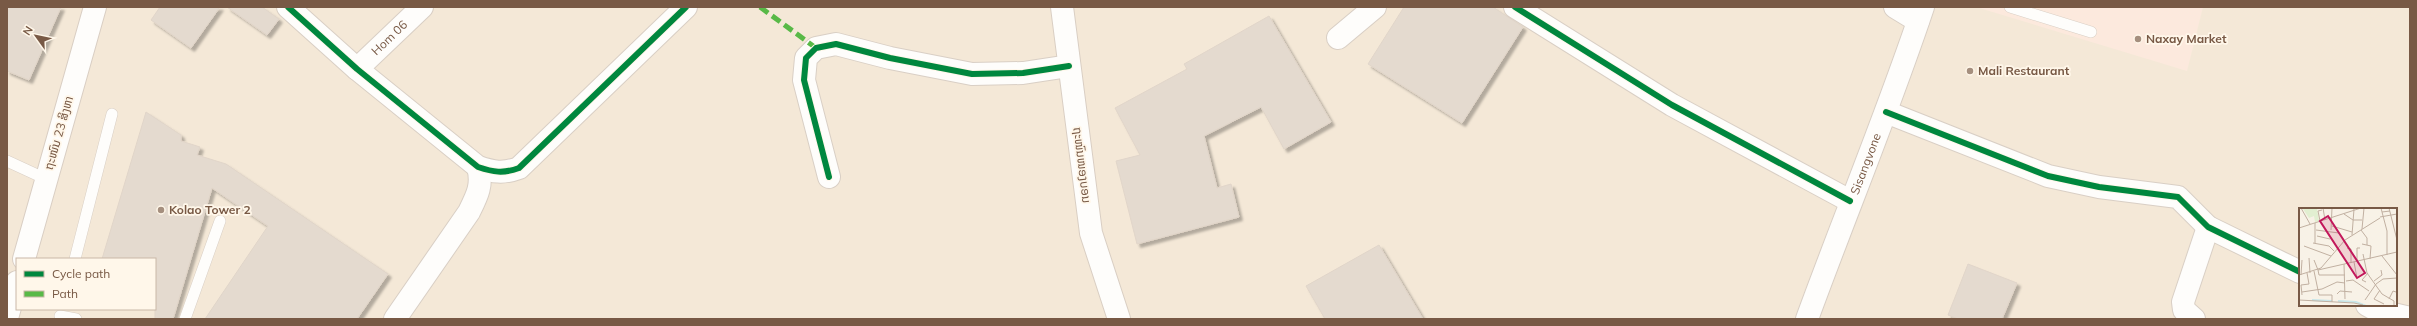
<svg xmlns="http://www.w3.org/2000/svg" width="2417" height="326" font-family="Mulish,'Noto Sans Lao',sans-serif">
  <defs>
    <filter id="shadow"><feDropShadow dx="3.5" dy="3.5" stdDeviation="1" flood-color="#0004"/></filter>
  </defs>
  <rect width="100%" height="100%" fill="#f8f2e7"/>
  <path fill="#f4e8d7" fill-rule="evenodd" d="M 7,7 L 2410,7 L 2410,319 L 7,319 ZM 2300,209 L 2396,209 L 2396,305 L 2300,305 ZM 17,259 L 155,259 L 155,309 L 17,309 Z"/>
  <path fill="#fce9dd" d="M 1976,7 L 2203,7 L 2187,71 Z"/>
  <path fill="#e4dacf" stroke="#e1d5c9" filter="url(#shadow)" d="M 7,7 L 61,7 L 29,80 L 7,71 Z
    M 160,7 L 220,7 L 191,48 L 151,20 Z
    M 227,7 L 262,7 L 279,19 L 267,35 Z
    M 1404,7 L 1493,7 L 1523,27 L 1462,123 L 1368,64 Z
    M 1269,16 L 1331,122 L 1284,149 L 1261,107 L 1204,136 L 1217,188 L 1231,184 L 1239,217 L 1137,244 L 1116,161 L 1140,155 L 1115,108 L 1187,69 L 1184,64 Z
    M 146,112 L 181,135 L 181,141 L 200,147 L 197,155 L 226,164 L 388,274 L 357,319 L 205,319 L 268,226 L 212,188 L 173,319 L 155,319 L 155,259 L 102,259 Z
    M 1379,245 L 1423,319 L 1325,319 L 1306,286 Z
    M 1968,264 L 2017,283 L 2002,319 L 1958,319 L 1948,315 Z"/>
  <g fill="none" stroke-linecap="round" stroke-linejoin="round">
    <g stroke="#d9cfc5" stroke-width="12">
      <path id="lane" d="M 2010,7 L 2091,32
        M 7,161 L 46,179
        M 75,259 L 112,114
        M 60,316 L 76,319
        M 185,319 L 220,221"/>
    </g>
    <g stroke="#d9cfc5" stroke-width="24">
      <g id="street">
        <path d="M 288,7 L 357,69 L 478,167 C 493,172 503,174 519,168 L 686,7"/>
        <path d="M 1515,7 L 1672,105 L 1850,201"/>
        <path d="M 1895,7 L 1918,21"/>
        <path d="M 1338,38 L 1375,7"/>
        <path id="s1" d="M 357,69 L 422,7"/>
        <path d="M 1886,112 L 2048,176 L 2099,187 L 2178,197 L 2208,227 L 2300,272"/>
        <path d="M 829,177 L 804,80 L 806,58 L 816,48 L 836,44 L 890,58 L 972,74 L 1023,73 L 1069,66"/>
        <path d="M 2367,305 L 2376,310 L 2410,318"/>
        <path d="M 395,319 L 469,212 C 477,196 483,185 478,167"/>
        <path id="s2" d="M 1807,319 C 1845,215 1888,112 1923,7"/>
        <path d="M 2194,319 L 2184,310 L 2183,302 L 2208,227"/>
      </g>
    </g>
    <g stroke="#d9cec3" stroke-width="24">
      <path id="secondary" d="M 1062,7 L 1091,233 L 1119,319
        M 24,259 L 95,7
        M 7,318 L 17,282"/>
    </g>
    <use href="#lane" stroke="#fefdfb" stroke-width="11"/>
    <use href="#street" stroke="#fefdfb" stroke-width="22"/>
    <use href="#secondary" stroke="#fefdfb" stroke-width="22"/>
    <path stroke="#58b947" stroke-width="5" stroke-dasharray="10 5" stroke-linecap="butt" d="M 760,7 L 816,48"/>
    <g stroke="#fff7ea" stroke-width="8">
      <path id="cycleway" d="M 288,7 L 357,69 L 478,167 C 493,172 503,174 519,168 L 686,7
        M 1515,7 L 1672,105 L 1850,201
        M 1886,112 L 2048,176 L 2099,187 L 2178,197 L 2208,227 L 2300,272
        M 829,177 L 804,80 L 806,58 L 816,48 L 836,44 L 890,58 L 972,74 L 1023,73 L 1069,66"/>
    </g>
    <use href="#cycleway" stroke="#00873e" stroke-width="6"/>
  </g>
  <g fill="#a58f7e" stroke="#fff7ea" stroke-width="1.5">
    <circle cx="2138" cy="39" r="4"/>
    <circle cx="1970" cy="71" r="4"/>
    <circle cx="161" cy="210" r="4"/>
  </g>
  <g text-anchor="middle" stroke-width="3.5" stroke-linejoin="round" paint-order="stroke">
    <g font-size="12" fill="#785945" stroke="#fff7ea">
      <text dy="4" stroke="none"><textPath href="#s1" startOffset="45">Hom 06</textPath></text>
      <text transform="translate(59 133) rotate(-74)" y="4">ຖະໜົນ 23 ສິງຫາ</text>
      <text dy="4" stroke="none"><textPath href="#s2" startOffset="166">Sisangvone</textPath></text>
      <text transform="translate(1082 165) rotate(83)" y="4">ຖະໜົນໜອງບອນ</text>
    </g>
    <g font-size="12" font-weight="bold" fill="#785945" stroke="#fff7ea" text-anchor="start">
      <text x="2146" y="43">Naxay Market</text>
      <text x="1978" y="75">Mali Restaurant</text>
      <text x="169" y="214">Kolao Tower 2</text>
    </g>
  </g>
  <g transform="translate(2299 208)">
    <rect width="98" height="98" fill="#f8f2e7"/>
    <path d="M 18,0 L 20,13 L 16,14 L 15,8 L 10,10 L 4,1 Z" fill="#e2efd1"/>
    <path fill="none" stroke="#c8e6e9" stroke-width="2" d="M 13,92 L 33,93M 39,93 L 57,94 L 67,98"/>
    <path fill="none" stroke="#c1b0a1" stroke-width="1" d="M 2,0 L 11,16M 24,0 L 26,12M 82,0 L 83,4 L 91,3M 90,0 L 98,32M 83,4 L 88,23 L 88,47M 45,6 L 54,12 L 63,12M 81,9 L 98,6M 21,13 L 19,3 L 23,2M 33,18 L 53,24M 0,20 L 62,0M 63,21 L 65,0M 17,22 L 40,25M 32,22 L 33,0M 62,22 L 68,30 L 68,37M 53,27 L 55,1M 18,28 L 31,31M 14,35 L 30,38 L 35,43M 16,35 L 16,15M 63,36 L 72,38 L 71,51M 5,38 L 32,48M 48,40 L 52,41 L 52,55M 64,46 L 68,65 L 83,86 L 95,93 L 95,98M 83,48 L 98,67M 10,50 L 11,65M 15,52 L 19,62 L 98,44M 58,53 L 58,40 L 61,40M 55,54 L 58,70M 45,56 L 46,91M 19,62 L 20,67 L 46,67M 15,63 L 20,87 L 33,87 L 33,94M 0,67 L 22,60 L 46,32 L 81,10M 2,67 L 3,52M 47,73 L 54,72 L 70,83M 75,73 L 83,67 L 82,62M 67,74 L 63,72 L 69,65M 81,82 L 75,91 L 85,96M 3,84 L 23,81 L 38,74 L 46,75M 38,86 L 41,83 L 53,84M 3,87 L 2,77 L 10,76 L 8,65M 90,91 L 94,83 L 97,84M 0,92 L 55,95 L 64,97M 66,92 L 77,76 L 84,71 L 98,70"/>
    <path fill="#c2185b" fill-opacity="0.15" stroke="#c2185b" stroke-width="2" d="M 29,8 L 66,65 L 58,70 L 21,13 Z"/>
    <rect width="98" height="98" fill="none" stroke="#785945" stroke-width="2"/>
  </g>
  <rect width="2417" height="326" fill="none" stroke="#785945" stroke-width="16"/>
  <rect x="16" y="258" width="140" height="52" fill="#fff7ea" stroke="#c9b8a8"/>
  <rect x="24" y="271" width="20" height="6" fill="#00873e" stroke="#c9b8a8"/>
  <text x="52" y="278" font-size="12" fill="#785945">Cycle path</text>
  <rect x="24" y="291" width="20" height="6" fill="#58b947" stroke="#c9b8a8"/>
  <text x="52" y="298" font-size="12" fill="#785945">Path</text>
  <g transform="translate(36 36) rotate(303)" stroke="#fff7ea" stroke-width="3" paint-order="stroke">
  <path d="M0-3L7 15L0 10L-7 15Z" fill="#785945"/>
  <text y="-6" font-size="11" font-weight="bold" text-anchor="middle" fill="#785945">N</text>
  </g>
</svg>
